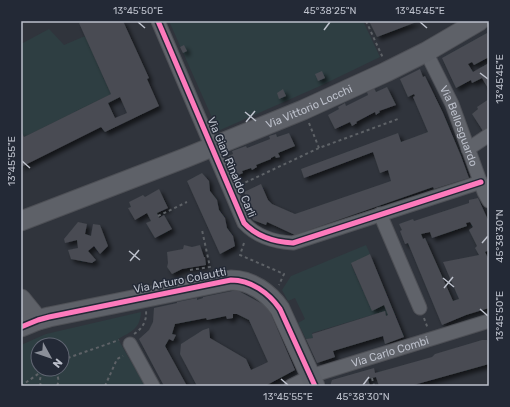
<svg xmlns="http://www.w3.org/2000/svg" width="510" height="407" font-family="Rubik,sans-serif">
  <defs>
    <filter id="shadow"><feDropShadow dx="3.5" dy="3.5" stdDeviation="2" flood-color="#0009"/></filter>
  </defs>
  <rect width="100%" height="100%" fill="#30343c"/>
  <path fill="#2e3e42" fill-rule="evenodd" d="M 169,21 L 363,21 L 380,57 L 320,86 L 218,131 Z
    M 49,29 L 64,45 L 85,36 L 111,94 L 24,137 L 21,131 L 21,44 Z
    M 366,245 L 370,254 L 351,264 L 372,310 L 384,305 L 388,315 L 386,316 L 385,311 L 312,333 L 313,338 L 306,339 L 298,323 L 305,319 L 295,298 L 288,301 L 282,290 L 291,276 Z
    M 141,312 C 140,329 131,332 118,339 L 145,386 L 21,386 L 21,345 L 46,334 ZM 38,345 L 62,345 L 62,369 L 38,369 Z"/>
  <path fill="#484b52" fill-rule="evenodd" filter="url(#shadow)" d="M 82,21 L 123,21 L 149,78 L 147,79 L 159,106 L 105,132 L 101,127 L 21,167 L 21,131 L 24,137 L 111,94 L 79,23 ZM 120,97 L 127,113 L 115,118 L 108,103 Z
    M 369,21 L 419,21 L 377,37 Z
    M 487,33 L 489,37 L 489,57 L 474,65 L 472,62 L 468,64 L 473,72 L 489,63 L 489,90 L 482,78 L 472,83 L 471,80 L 456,88 L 442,58 Z
    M 184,45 L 187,51 L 183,53 L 180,47 Z
    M 420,69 L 423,77 L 425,76 L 443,113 L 461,156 L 469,178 L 434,189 L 433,187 L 295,235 L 267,222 L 266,225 L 253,220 L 244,197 L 246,197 L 244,192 L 261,184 L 268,200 L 272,204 L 295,214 L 391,181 L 388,170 L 380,173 L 373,152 L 304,178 L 301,169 L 398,133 L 401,142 L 428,132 L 413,97 L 415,96 L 414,94 L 408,97 L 400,79 Z
    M 322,71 L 325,78 L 318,81 L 315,74 Z
    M 387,87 L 396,105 L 379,111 L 380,112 L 376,115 L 375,112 L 356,122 L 357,123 L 352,126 L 350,122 L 335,129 L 328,115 L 339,109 L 338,107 L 345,103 L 346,106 L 368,95 L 367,92 L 374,88 L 376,92 Z
    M 283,89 L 286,96 L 279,99 L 277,93 Z
    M 489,99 L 489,127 L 483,131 L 472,114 L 478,109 L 477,107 Z
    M 289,133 L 295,146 L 278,153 L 280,157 L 276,158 L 275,156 L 271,158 L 271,159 L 256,165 L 257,167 L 252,170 L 251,168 L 242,171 L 243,173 L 236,176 L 228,156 L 233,154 L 232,151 L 246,146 L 247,148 L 270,139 L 269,136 L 276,134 L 277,137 Z
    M 202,173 L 209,181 L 210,191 L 217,200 L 219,210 L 225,218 L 227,228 L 233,236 L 235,246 L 220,254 L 187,181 Z
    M 159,189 L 168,208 L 157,213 L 159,218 L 164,215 L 172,229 L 155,238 L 146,223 L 151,221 L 147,213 L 135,220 L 128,208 L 131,207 L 129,202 L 143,195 L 145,197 Z
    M 478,198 L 489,222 L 489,250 L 485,252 L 489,260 L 489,308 L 466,315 L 442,325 L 408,243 L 405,244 L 400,231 L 402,230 L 399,224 L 413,219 L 414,221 L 469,203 L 469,200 ZM 470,222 L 473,227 L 469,230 L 477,246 L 475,248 L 479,255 L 443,262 L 459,299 L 453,301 L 425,238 L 423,239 L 421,234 L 430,232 L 432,238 L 467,226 L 466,223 Z
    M 78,222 L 87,224 L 85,234 L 91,236 L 93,224 L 100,225 L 108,246 L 100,254 L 94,246 L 88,251 L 96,260 L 92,263 L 71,259 L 68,250 L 78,248 L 77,240 L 65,243 L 64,239 Z
    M 184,245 L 192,247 L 200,245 L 204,257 L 205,257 L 206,265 L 182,269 L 172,274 L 167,267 L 168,263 L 167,252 L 183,249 Z
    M 370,254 L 404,337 L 385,344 L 383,336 L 333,351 L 335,357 L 317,363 L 306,339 L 313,338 L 312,334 L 385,311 L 386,316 L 388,315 L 384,305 L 372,311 L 351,263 Z
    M 237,290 L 268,307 L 295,370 L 265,386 L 197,386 L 180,354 L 181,344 L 203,330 L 209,328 L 210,338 L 246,359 L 251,370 L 268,362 L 249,320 L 237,314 L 233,314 L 233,318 L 227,319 L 226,316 L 207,320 L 206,318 L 175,324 L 172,334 L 176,335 L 173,341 L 169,339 L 165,346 L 187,386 L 164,386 L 139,339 L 149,330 L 153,322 L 154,308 L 177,303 L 177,302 L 197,298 L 197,300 L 203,298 L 203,297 Z
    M 482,340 L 487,340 L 489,348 L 489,364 L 410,386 L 379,386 L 376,377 L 368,379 L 370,386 L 330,386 L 332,380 L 374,368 L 375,373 L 432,357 L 435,354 Z"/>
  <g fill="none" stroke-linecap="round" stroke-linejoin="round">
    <g stroke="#4e5056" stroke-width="15">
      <g id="street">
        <path d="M 158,21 L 244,223 C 257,237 274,242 293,243 L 481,182"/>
        <path id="s1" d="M 426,52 L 452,104 L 484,192 L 489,201"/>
        <path d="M 468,149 L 489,135"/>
        <path d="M 380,214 L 420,308"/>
        <path d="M 130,344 L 153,386"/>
        <path id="s2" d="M 291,386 L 311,376 L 489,321"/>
      </g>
    </g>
    <g stroke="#4e5056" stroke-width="21">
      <g id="secondary">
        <path id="s3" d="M 21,221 L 185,158 L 303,110 L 386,72 L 426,52 L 479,21"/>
        <path d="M 21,299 L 38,320"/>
        <path d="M 21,327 L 38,320 L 49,317 L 231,280 C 251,280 269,293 280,309 L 315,386"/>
      </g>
    </g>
    <path stroke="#5e6267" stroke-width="2" stroke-dasharray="3 3" stroke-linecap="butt" d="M 366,21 L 383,58
      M 309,123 L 319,148
      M 240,185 L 319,148 L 398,119
      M 158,216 L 187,202
      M 244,243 L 240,255 L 284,274 L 279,285
      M 190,270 L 210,267 L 202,230
      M 424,318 L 428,329
      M 134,334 C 142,329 147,321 146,311
      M 62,360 L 119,340
      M 372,378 L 374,386
      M 21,386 L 45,369
      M 41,386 C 34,367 65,367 57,386
      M 105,386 L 117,359 L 123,356"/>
    <use href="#street" stroke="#60636a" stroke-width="13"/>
    <use href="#secondary" stroke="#5e6168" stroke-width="19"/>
    <g stroke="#232936" stroke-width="8">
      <path id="cycleway" d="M 158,21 L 244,223 C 257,237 274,242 293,243 L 481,182
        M 21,327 L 38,320 L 49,317 L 231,280 C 251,280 269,293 280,309 L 315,386"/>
    </g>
    <use href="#cycleway" stroke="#fd7abc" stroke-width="5"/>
  </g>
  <path fill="none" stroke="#bcc0cb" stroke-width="1.5" d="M 138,22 L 145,28M 420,22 L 427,28M 324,30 L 330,22M 480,73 L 488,79M 245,112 L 256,121M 246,122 L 255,111M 22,161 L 30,168M 482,243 L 488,236M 129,251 L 140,260M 130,261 L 139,250M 443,278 L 454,287M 444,288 L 453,277M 480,309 L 488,316M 281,379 L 288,385M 363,385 L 369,377"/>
  <g text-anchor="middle" stroke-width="3" stroke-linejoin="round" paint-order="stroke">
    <g font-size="11" fill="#bcc0cb" stroke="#232936">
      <text dy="4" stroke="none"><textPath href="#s3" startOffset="310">Via Vittorio Locchi</textPath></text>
      <text dy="4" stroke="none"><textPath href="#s1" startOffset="81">Via Bellosguardo</textPath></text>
      <text transform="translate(232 167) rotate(67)" y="4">Via Gian Rinaldo Carli</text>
      <text transform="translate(180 280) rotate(-11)" y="4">Via Arturo Colautti</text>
      <text dy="4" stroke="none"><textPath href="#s2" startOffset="105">Via Carlo Combi</textPath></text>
    </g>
  </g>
  <rect width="510" height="407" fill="none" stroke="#232936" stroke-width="44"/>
  <g transform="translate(50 357) rotate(130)"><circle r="19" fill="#232936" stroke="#606572"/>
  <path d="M0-3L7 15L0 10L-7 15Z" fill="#8b8f99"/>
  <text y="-6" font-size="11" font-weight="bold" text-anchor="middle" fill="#bcc0cb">N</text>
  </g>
  <rect x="22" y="22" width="466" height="363" fill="none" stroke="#bcc0cb" stroke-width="1.5"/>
  <g font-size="10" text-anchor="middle" fill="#bcc0cb">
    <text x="138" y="14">13°45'50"E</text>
    <text x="330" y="14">45°38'25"N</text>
    <text x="420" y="14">13°45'45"E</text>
    <text transform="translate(499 79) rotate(-90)" y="4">13°45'45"E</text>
    <text transform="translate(11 161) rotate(-90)" y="4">13°45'55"E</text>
    <text transform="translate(499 236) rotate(-90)" y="4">45°38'30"N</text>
    <text transform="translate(499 316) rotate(-90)" y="4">13°45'50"E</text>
    <text x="288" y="400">13°45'55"E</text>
    <text x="363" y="400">45°38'30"N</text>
  </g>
</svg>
